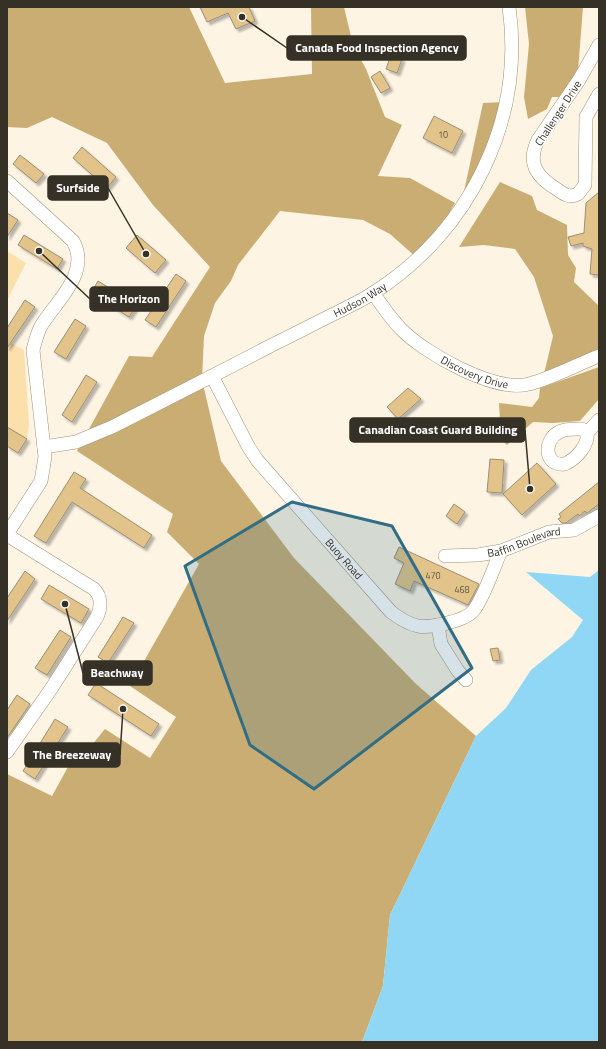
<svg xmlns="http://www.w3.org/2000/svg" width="606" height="1049" font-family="'Titillium Web',sans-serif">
  <defs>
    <filter id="shadow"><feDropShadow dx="3" dy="3" stdDeviation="1" flood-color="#0004"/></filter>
  </defs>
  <rect width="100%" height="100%" fill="#fdf4e4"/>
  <path fill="#fce0ac" d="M 7,251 L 26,263 L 7,300 Z
    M 11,343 L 24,350 L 29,424 L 27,439 L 7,427 L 7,348 Z"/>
  <path fill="#caad73" d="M 7,7 L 189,7 L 225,83 L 312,74 L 311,7 L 344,7 L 353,45 L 366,69 L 385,117 L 402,125 L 378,176 L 410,178 L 455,203 L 440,229 L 417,258 L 390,234 L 363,220 L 280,211 L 238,265 L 231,281 L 215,303 L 204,336 L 202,380 L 221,461 L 294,558 L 416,684 L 476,736 L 390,915 L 383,986 L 362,1042 L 7,1042 L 7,774 L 52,796 L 74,756 L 91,746 L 105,729 L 150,758 L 176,717 L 130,686 L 199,564 L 167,532 L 173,514 L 77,451 L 129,356 L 152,357 L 210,267 L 153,205 L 107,143 L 52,117 L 27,128 L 7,127 Z
    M 525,7 L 583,7 L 578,71 L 562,97 L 552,97 L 547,109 L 528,119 L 524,97 L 529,44 Z
    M 505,102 L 460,210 L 483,103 Z
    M 500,182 L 532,196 L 537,210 L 567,225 L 568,255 L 576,268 L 574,282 L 599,306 L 599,350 L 544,374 L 553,336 L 534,277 L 515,249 L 484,245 L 459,247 Z
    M 599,367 L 599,399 L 580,421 L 553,423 L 533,422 L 507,445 L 501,439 L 499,403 L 532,407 L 539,398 L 540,388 Z"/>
  <path fill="#8fd7f5" d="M 599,570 L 599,1042 L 362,1042 L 383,986 L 390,915 L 476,736 L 506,708 L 531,670 L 572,637 L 583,620 L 526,572 L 590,577 Z"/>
  <path fill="#e2c48a" stroke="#9b8e76" filter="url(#shadow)" d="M 200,7 L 249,7 L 255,21 L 236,29 L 228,13 L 207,22 Z
    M 391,55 L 402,59 L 397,73 L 386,69 Z
    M 380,71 L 390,88 L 381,93 L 371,77 Z
    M 434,116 L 463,131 L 452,153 L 423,138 Z
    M 82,147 L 116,177 L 107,188 L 73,158 Z
    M 20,155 L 44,174 L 36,183 L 13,164 Z
    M 599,192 L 599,275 L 590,274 L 592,249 L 583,246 L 583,243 L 571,246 L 568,237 L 584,233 L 586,203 Z
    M 7,213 L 18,220 L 7,237 Z
    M 24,235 L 63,259 L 57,269 L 18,245 Z
    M 137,235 L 166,260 L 155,273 L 126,248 Z
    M 176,274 L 186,281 L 156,327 L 145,320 Z
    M 98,281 L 137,305 L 129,317 L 91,293 Z
    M 25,300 L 35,307 L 7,348 L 7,328 Z
    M 75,319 L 86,326 L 66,359 L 54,352 Z
    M 86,375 L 97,382 L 72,422 L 62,415 Z
    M 408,388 L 421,399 L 398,419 L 387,407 Z
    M 7,427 L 27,439 L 18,453 L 7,446 Z
    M 490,459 L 504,460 L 502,493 L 487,492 Z
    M 537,463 L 556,484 L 522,515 L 503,494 Z
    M 74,472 L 86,479 L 80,488 L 152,535 L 144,548 L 72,502 L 46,543 L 34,536 Z
    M 599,482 L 599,504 L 587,513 L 585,511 L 579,516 L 578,514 L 566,523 L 562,523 L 558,519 L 561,517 L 559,514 Z
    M 454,504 L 465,512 L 457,524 L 446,516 Z
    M 399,547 L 479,584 L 468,605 L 414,581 L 410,591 L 395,584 L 404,563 L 394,558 Z
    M 25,571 L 35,579 L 7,621 L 7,598 Z
    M 49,585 L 89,609 L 81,623 L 41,599 Z
    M 123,617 L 134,623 L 108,663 L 98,657 Z
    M 60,630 L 71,637 L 47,675 L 35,668 Z
    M 498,648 L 500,660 L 493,661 L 490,649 Z
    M 96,683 L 159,724 L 151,736 L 88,695 Z
    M 17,695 L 30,704 L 7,738 L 7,710 Z
    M 55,719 L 68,727 L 35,779 L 23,771 Z"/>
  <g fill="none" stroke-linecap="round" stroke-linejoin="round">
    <g stroke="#9f9279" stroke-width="14">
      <g id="minor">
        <path d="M 599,45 L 579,80 L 538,140 C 526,164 538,178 558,190 C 565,195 570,198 578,194 L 585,185 L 586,117 L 599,94"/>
        <path d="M 7,181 L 73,241 C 91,273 56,301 41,326 C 37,334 35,342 33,350 L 45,457 L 41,481 L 7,534"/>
        <path id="s1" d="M 373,293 C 382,305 390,318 401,329 C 424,353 495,393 529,384 C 552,378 576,365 599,356"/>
        <path id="s2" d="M 212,376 L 248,446 L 257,460 L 391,612 C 399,618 408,624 418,626 C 431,628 466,621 474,610 C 485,595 493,569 501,551"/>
        <path d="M 582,429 L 587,433 C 589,445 576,459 565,464 C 544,467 543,440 559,432 C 566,428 575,429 582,429 Z"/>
        <path d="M 587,433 L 599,420"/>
        <path id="s3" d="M 44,447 L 76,442 L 112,427 C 165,400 219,373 272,345 C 295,334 317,322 340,311 C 351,305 363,300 373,293 C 469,232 525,121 509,7"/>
        <path d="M 7,535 L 94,589 C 102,597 101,608 97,617 L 51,689 L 7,752"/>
        <path id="s4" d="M 445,556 L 478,555 L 501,551 L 549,532 L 574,530 L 599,516"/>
        <path d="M 438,625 L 441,644 L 458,671 L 466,680"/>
      </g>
    </g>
    <use href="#minor" stroke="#fff" stroke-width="13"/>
  </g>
  <path fill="#316d85" fill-opacity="0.2" stroke="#316d85" stroke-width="3" stroke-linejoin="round" d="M 292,502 L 392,526 L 472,668 L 314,789 L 250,745 L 185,566 Z"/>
  <g text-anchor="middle" stroke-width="3" stroke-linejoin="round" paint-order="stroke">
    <g font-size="9" fill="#615640">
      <text x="443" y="138">10</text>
      <text x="433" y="579">470</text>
      <text x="462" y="593">468</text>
    </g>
    <g font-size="11" fill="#363127" stroke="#fff">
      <text transform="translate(558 113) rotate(-57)" y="4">Challenger Drive</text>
      <text dy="4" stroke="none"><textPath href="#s3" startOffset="350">Hudson Way</textPath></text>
      <text dy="4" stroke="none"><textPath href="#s1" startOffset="132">Discovery Drive</textPath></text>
      <text dy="4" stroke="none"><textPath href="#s4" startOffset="81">Baffin Boulevard</textPath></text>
      <text dy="4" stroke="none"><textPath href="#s2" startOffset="227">Buoy Road</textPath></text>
    </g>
  </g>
  <path fill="none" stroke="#363127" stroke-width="1.5" d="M242 17L287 48M146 254L108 188M39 251L90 299M530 489L525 430M65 604L83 673M123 709L120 755"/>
  <g fill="#363127" stroke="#fff" stroke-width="1.5">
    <circle cx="242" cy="17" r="4"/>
    <circle cx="146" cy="254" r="4"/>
    <circle cx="39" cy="251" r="4"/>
    <circle cx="530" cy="489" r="4"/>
    <circle cx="65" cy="604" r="4"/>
    <circle cx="123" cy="709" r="4"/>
  </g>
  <g fill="#363127" stroke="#363127" stroke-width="1.5">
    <rect x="287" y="36" width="179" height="24" rx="4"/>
    <rect x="48" y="176" width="60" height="24" rx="4"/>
    <rect x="90" y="287" width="78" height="24" rx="4"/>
    <rect x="350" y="418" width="175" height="24" rx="4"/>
    <rect x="83" y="661" width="69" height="24" rx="4"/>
    <rect x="25" y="743" width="95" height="24" rx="4"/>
  </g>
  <g font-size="12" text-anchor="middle" font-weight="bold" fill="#fff">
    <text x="377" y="52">Canada Food Inspection Agency</text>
    <text x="78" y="192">Surfside</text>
    <text x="129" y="303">The Horizon</text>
    <text x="438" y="434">Canadian Coast Guard Building</text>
    <text x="117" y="677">Beachway</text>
    <text x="72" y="759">The Breezeway</text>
  </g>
  <rect width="606" height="1049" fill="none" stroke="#363127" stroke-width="16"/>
</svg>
